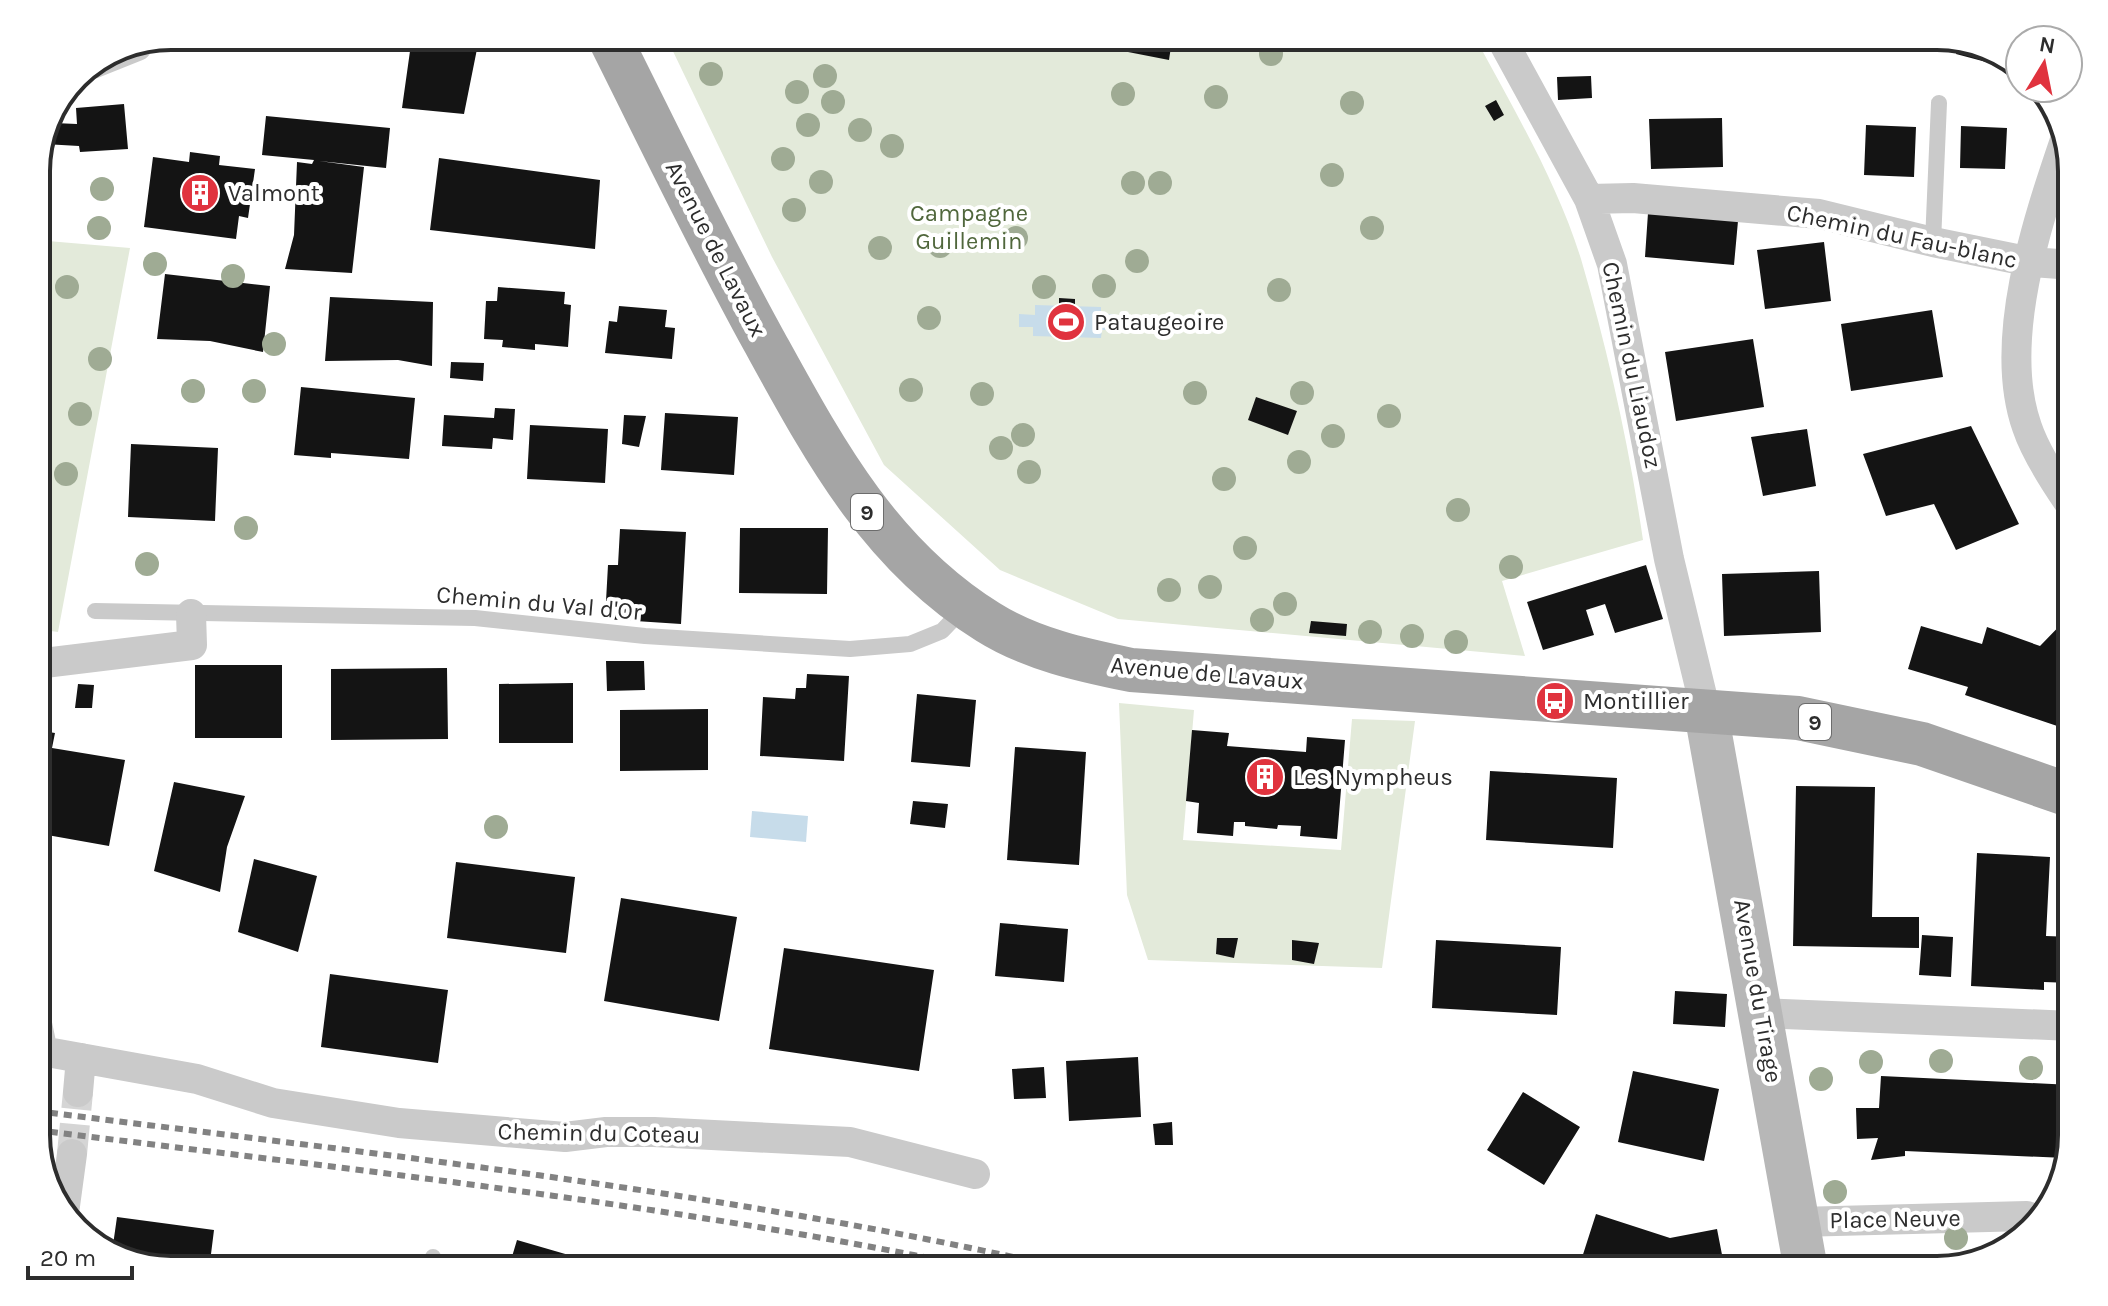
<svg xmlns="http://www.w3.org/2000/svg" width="2108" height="1306" font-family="Karla,sans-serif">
  <rect width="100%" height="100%" fill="#fff"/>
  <path fill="#e3eada" d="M 1476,39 C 1514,110 1557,182 1581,259 C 1608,351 1629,445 1643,540 L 1502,581 L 1525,656 L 1118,619 L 1000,570 L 884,465 L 772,257 L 669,43 L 1087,41 L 1087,44 L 1169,59 L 1172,40 L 1217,48 L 1219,40 Z
    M 36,240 L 130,248 L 58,632 L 36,629 Z
    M 1119,703 L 1194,710 L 1183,840 L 1341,850 L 1352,719 L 1415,721 L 1382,968 L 1148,960 L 1127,895 Z"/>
  <path fill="#c7dcea" d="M 1035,305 L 1101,307 L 1101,314 L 1114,314 L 1113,330 L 1102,330 L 1101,338 L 1033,336 L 1033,327 L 1019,327 L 1019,314 L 1035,315 Z
    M 752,811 L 808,816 L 806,842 L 750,837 Z"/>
  <path fill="#141414" d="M 1558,38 L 1580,38 L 1580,40 L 1559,43 Z
    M 1172,40 L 1169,60 L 1087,44 L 1087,41 Z
    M 1959,43 L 2012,58 L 2020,71 L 1956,54 Z
    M 411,44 L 478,44 L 464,114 L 402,108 Z
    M 1591,76 L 1592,98 L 1558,100 L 1557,77 Z
    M 1496,100 L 1504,115 L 1494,121 L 1485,106 Z
    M 124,104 L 128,149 L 80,152 L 79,146 L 44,144 L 54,123 L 77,124 L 76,108 Z
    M 266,116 L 390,128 L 386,168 L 319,161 L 364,167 L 352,273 L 285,269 L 294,235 L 297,162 L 312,164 L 314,160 L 262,155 Z
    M 1722,118 L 1723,167 L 1651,169 L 1649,119 Z
    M 1866,125 L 1916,127 L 1914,177 L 1864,175 Z
    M 1961,126 L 2007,128 L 2005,169 L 1960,168 Z
    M 190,152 L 220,156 L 219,165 L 255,169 L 248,218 L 239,216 L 236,239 L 144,227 L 153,157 L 189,162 Z
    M 439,158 L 600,180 L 595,249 L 430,230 Z
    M 1648,213 L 1738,221 L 1734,265 L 1645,257 Z
    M 1824,242 L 1831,301 L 1765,309 L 1757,250 Z
    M 165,274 L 270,286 L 263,352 L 210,341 L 157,339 Z
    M 498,287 L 565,292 L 564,304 L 571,305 L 568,347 L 535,344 L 535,350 L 502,347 L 503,340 L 484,339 L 486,301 L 497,301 Z
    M 330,297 L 433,302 L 432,366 L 398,360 L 325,361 Z
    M 1059,298 L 1075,299 L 1075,306 L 1059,306 Z
    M 619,306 L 667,310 L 665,327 L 675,328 L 672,359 L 605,353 L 609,321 L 617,322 Z
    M 1932,310 L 1943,377 L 1851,391 L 1841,324 Z
    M 1753,339 L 1764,407 L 1676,421 L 1665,352 Z
    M 451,362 L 484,363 L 483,381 L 450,378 Z
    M 301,387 L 415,398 L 409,459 L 331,453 L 331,458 L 294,455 Z
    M 1256,397 L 1297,411 L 1288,435 L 1248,420 Z
    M 495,408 L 515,409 L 513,440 L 493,438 L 492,449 L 442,446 L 444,415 L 494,418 Z
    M 665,413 L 738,417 L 734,475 L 661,470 Z
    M 624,415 L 646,416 L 639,447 L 622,444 Z
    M 530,425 L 608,429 L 605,483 L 527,479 Z
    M 1971,426 L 2019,524 L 1956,550 L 1934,504 L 1886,516 L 1863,454 Z
    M 1807,429 L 1816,486 L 1763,496 L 1751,437 Z
    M 131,444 L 218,448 L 215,521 L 128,517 Z
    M 740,528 L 828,528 L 827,594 L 739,593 Z
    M 620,529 L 686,532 L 681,624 L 605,619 L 608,565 L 618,565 Z
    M 1646,565 L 1663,619 L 1615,633 L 1605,604 L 1586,610 L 1594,635 L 1543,650 L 1527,602 Z
    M 1819,571 L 1821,632 L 1724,636 L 1722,574 Z
    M 2072,613 L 2072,731 L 1965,695 L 1968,687 L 1908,669 L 1921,626 L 1982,644 L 1987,627 L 2040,646 Z
    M 1311,621 L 1347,624 L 1346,636 L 1309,633 Z
    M 606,661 L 644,661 L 645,690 L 607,691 Z
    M 195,665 L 282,665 L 282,738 L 195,738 Z
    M 447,668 L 448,739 L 331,740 L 331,669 Z
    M 807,674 L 849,676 L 844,761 L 760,756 L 763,697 L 795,699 L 796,688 L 806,688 Z
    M 573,683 L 573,743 L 499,743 L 499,684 Z
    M 78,684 L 94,685 L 92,708 L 75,708 Z
    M 917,694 L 976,700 L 970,767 L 911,762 Z
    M 708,709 L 708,770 L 620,771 L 620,710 Z
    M 36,730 L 55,733 L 52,748 L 125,760 L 109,846 L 36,833 Z
    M 1192,730 L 1229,733 L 1227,746 L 1306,752 L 1307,737 L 1345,740 L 1337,839 L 1300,836 L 1301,826 L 1278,825 L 1277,829 L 1245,826 L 1245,822 L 1234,822 L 1233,836 L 1197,833 L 1199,803 L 1186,801 Z
    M 1015,747 L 1086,752 L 1079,865 L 1007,860 Z
    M 1490,771 L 1617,778 L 1613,848 L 1486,840 Z
    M 174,782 L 245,796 L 227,847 L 220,892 L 154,871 Z
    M 1796,786 L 1875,787 L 1872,917 L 1919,917 L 1919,948 L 1793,946 Z
    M 913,801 L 948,804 L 945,828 L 910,824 Z
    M 1977,853 L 2050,857 L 2046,936 L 2072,937 L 2071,983 L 2044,982 L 2044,990 L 1971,986 Z
    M 254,859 L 317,876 L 298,952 L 238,932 Z
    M 456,862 L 575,877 L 566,953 L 447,938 Z
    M 621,898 L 737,917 L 719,1021 L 604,1001 Z
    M 1000,923 L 1068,929 L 1064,982 L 995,976 Z
    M 1922,935 L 1953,937 L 1951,977 L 1919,975 Z
    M 1217,938 L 1238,938 L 1234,958 L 1216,954 Z
    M 1292,940 L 1319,943 L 1314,964 L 1292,960 Z
    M 1436,940 L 1561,947 L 1557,1015 L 1432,1008 Z
    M 784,948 L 934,970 L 919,1071 L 769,1049 Z
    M 330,974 L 448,990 L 438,1063 L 321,1047 Z
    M 1675,991 L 1727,994 L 1725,1027 L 1673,1024 Z
    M 1138,1057 L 1141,1117 L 1069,1121 L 1066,1061 Z
    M 1044,1067 L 1046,1098 L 1014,1099 L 1012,1069 Z
    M 1633,1071 L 1719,1089 L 1704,1161 L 1618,1142 Z
    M 1881,1076 L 2072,1085 L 2072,1136 L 2065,1158 L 1905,1151 L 1905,1156 L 1871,1160 L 1878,1138 L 1857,1139 L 1856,1108 L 1879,1108 Z
    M 1523,1092 L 1580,1127 L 1544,1185 L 1487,1150 Z
    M 1172,1122 L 1173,1145 L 1155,1145 L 1153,1124 Z
    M 1596,1214 L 1670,1238 L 1717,1229 L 1725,1270 L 1578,1270 Z
    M 117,1217 L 214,1230 L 209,1270 L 171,1270 L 112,1252 Z
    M 517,1240 L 617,1269 L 617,1270 L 508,1270 Z
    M 1923,1255 L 1937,1255 L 1945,1260 L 1976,1260 L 1938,1270 L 1886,1270 L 1885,1263 L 1917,1262 Z"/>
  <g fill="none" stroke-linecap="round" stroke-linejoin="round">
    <path stroke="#d5d5d5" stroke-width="30" stroke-dasharray="30 15" stroke-linecap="butt" d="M 72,1154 L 78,1092"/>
    <path stroke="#cacaca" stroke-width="16" d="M 1933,242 L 1939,103
      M 95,611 L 475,618 L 645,636 L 850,649 L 910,644 L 942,631 L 964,608
      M 433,1270 L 433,1257"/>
    <path stroke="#cacaca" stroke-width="30" d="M 1501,38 L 1589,199 L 1612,264 L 1669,559 L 1706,712
      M 92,64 L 137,46
      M 2065,140 C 2037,222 1997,342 2027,427 C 2036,454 2056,484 2072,507
      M 1589,199 L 1633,198 L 1819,214 L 1933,242 L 2031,262 L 2072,265
      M 36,664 L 192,645 L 191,614
      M 1762,1013 L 2072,1026
      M 36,1019 L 43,1052
      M 36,1050 L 197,1079 L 273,1103 L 399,1123 L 565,1137 L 606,1132 L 654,1132 L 850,1142 L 975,1174
      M 78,1092 L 81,1058
      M 64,1213 L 72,1154
      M 1798,1222 L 2027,1216 L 2029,1229"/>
    <path stroke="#b7b7b7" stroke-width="44" d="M 1706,712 L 1806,1270"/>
    <path stroke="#a5a5a5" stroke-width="44" d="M 612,43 C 662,143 710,243 764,341 C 824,450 879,554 988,622 C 1031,649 1082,660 1131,670 L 1798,718 L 1922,744 L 2072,796"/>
    <path stroke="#828282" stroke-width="6" stroke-dasharray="8 6" stroke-linecap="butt" d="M 36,1111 C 383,1155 731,1192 1072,1270
      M 36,1130 C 354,1170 674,1204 988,1270"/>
  </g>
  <g fill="#9fab94">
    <circle cx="1271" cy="54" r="12"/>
    <circle cx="711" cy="74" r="12"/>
    <circle cx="825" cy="76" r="12"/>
    <circle cx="797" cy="92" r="12"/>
    <circle cx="1123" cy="94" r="12"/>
    <circle cx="1216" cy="97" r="12"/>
    <circle cx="833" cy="102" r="12"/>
    <circle cx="1352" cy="103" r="12"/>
    <circle cx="808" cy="125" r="12"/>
    <circle cx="860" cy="130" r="12"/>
    <circle cx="892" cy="146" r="12"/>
    <circle cx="783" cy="159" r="12"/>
    <circle cx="1332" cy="175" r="12"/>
    <circle cx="821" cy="182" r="12"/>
    <circle cx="1133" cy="183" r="12"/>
    <circle cx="1160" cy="183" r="12"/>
    <circle cx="102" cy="189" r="12"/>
    <circle cx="794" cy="210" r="12"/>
    <circle cx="99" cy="228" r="12"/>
    <circle cx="1372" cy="228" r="12"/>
    <circle cx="1016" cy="238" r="12"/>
    <circle cx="940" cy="246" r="12"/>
    <circle cx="880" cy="248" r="12"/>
    <circle cx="1137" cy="261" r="12"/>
    <circle cx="155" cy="264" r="12"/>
    <circle cx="233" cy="276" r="12"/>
    <circle cx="1104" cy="286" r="12"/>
    <circle cx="67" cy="287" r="12"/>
    <circle cx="1044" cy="287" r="12"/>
    <circle cx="1279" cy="290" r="12"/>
    <circle cx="929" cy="318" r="12"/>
    <circle cx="274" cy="344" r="12"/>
    <circle cx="100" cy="359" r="12"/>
    <circle cx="911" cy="390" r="12"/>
    <circle cx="193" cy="391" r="12"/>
    <circle cx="254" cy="391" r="12"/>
    <circle cx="1195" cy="393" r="12"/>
    <circle cx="1302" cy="393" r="12"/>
    <circle cx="982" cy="394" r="12"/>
    <circle cx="80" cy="414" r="12"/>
    <circle cx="1389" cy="416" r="12"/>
    <circle cx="1023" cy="435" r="12"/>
    <circle cx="1333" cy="436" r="12"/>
    <circle cx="1001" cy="448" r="12"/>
    <circle cx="1299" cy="462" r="12"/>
    <circle cx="1029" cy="472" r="12"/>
    <circle cx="66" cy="474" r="12"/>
    <circle cx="1224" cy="479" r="12"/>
    <circle cx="1458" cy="510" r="12"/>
    <circle cx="246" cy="528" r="12"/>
    <circle cx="1245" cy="548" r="12"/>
    <circle cx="147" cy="564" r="12"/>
    <circle cx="1511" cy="567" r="12"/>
    <circle cx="1210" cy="587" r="12"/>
    <circle cx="1169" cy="590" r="12"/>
    <circle cx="1285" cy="604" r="12"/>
    <circle cx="1262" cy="620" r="12"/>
    <circle cx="1370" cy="632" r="12"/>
    <circle cx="1412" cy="636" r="12"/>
    <circle cx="1456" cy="642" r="12"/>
    <circle cx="496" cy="827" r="12"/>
    <circle cx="1941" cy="1061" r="12"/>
    <circle cx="1871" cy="1062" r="12"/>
    <circle cx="2031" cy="1068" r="12"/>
    <circle cx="1821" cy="1079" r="12"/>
    <circle cx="1835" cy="1192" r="12"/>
    <circle cx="1956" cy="1238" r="12"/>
  </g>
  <defs>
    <g id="building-disc" transform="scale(2)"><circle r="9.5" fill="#e0333e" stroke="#fff"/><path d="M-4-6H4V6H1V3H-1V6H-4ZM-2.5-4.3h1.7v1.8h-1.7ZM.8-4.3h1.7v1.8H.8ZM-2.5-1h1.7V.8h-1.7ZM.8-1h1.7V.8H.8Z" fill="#fff"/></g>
    <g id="stadium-disc" transform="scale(2)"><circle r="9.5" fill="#e0333e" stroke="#fff"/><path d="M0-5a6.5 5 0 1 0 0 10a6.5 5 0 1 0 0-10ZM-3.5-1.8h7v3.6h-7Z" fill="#fff"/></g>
    <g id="bus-disc" transform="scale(2)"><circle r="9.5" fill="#e0333e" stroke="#fff"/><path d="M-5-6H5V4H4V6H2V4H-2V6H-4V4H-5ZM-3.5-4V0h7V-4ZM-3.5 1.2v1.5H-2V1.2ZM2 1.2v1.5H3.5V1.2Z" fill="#fff"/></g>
  </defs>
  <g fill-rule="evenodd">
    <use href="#building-disc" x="200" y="193"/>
    <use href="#stadium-disc" x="1066" y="322"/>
    <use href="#bus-disc" x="1555" y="701"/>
    <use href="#building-disc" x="1265" y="777"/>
  </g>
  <g text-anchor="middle" stroke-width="8" stroke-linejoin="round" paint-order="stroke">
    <g fill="#fff" stroke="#6c6c6c" stroke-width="2">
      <rect x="851" y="494" width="32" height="36" rx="6"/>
      <rect x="1799" y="704" width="32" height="36" rx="6"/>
    </g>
    <g font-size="22" font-weight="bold" fill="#2d2d2d">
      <text x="867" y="520">9</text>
      <text x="1815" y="730">9</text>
    </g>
    <g font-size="24" fill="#2d2d2d" stroke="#fff" text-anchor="start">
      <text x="228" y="201">Valmont</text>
      <text x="1094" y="330">Pataugeoire</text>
      <text x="1583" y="709">Montillier</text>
      <text x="1293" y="785">Les Nympheus</text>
    </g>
    <g font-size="24" fill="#50673c" stroke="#fff">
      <text x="969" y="221">Campagne<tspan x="969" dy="28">Guillemin</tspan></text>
    </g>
    <g font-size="24" fill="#2d2d2d" stroke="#fff">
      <text transform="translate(1902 236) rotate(12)" y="8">Chemin du Fau-blanc</text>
      <text transform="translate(716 249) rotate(63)" y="8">Avenue de Lavaux</text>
      <text transform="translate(1632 365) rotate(78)" y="8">Chemin du Liaudoz</text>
      <text transform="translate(539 603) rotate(5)" y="8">Chemin du Val d'Or</text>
      <text transform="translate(1207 673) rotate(5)" y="8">Avenue de Lavaux</text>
      <text transform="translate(1758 991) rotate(80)" y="8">Avenue du Tirage</text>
      <text transform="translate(599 1133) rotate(1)" y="8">Chemin du Coteau</text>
      <text transform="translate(1895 1219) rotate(-1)" y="8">Place Neuve</text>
    </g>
  </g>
  <path d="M0 0H2108V1306H0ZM171 50H1937A121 121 0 0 1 2058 171V1135A121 121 0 0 1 1937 1256H171A121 121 0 0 1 50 1135V171A121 121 0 0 1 171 50Z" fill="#fff" fill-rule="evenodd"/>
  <path fill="none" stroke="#2d2d2d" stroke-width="4" d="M171 50H1937A121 121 0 0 1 2058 171V1135A121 121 0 0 1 1937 1256H171A121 121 0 0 1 50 1135V171A121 121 0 0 1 171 50Z"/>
  <g transform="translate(2044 64) rotate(10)"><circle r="38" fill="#ffffff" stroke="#ababab" stroke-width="2"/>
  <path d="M0-6L14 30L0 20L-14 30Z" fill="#e0333e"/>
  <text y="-12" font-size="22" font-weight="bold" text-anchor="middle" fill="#2d2d2d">N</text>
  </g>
  <path d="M28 1266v12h104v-12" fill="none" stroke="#2d2d2d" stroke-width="4"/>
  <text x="40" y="1266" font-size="24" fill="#2d2d2d" stroke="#ffffff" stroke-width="6" paint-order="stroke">20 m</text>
</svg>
